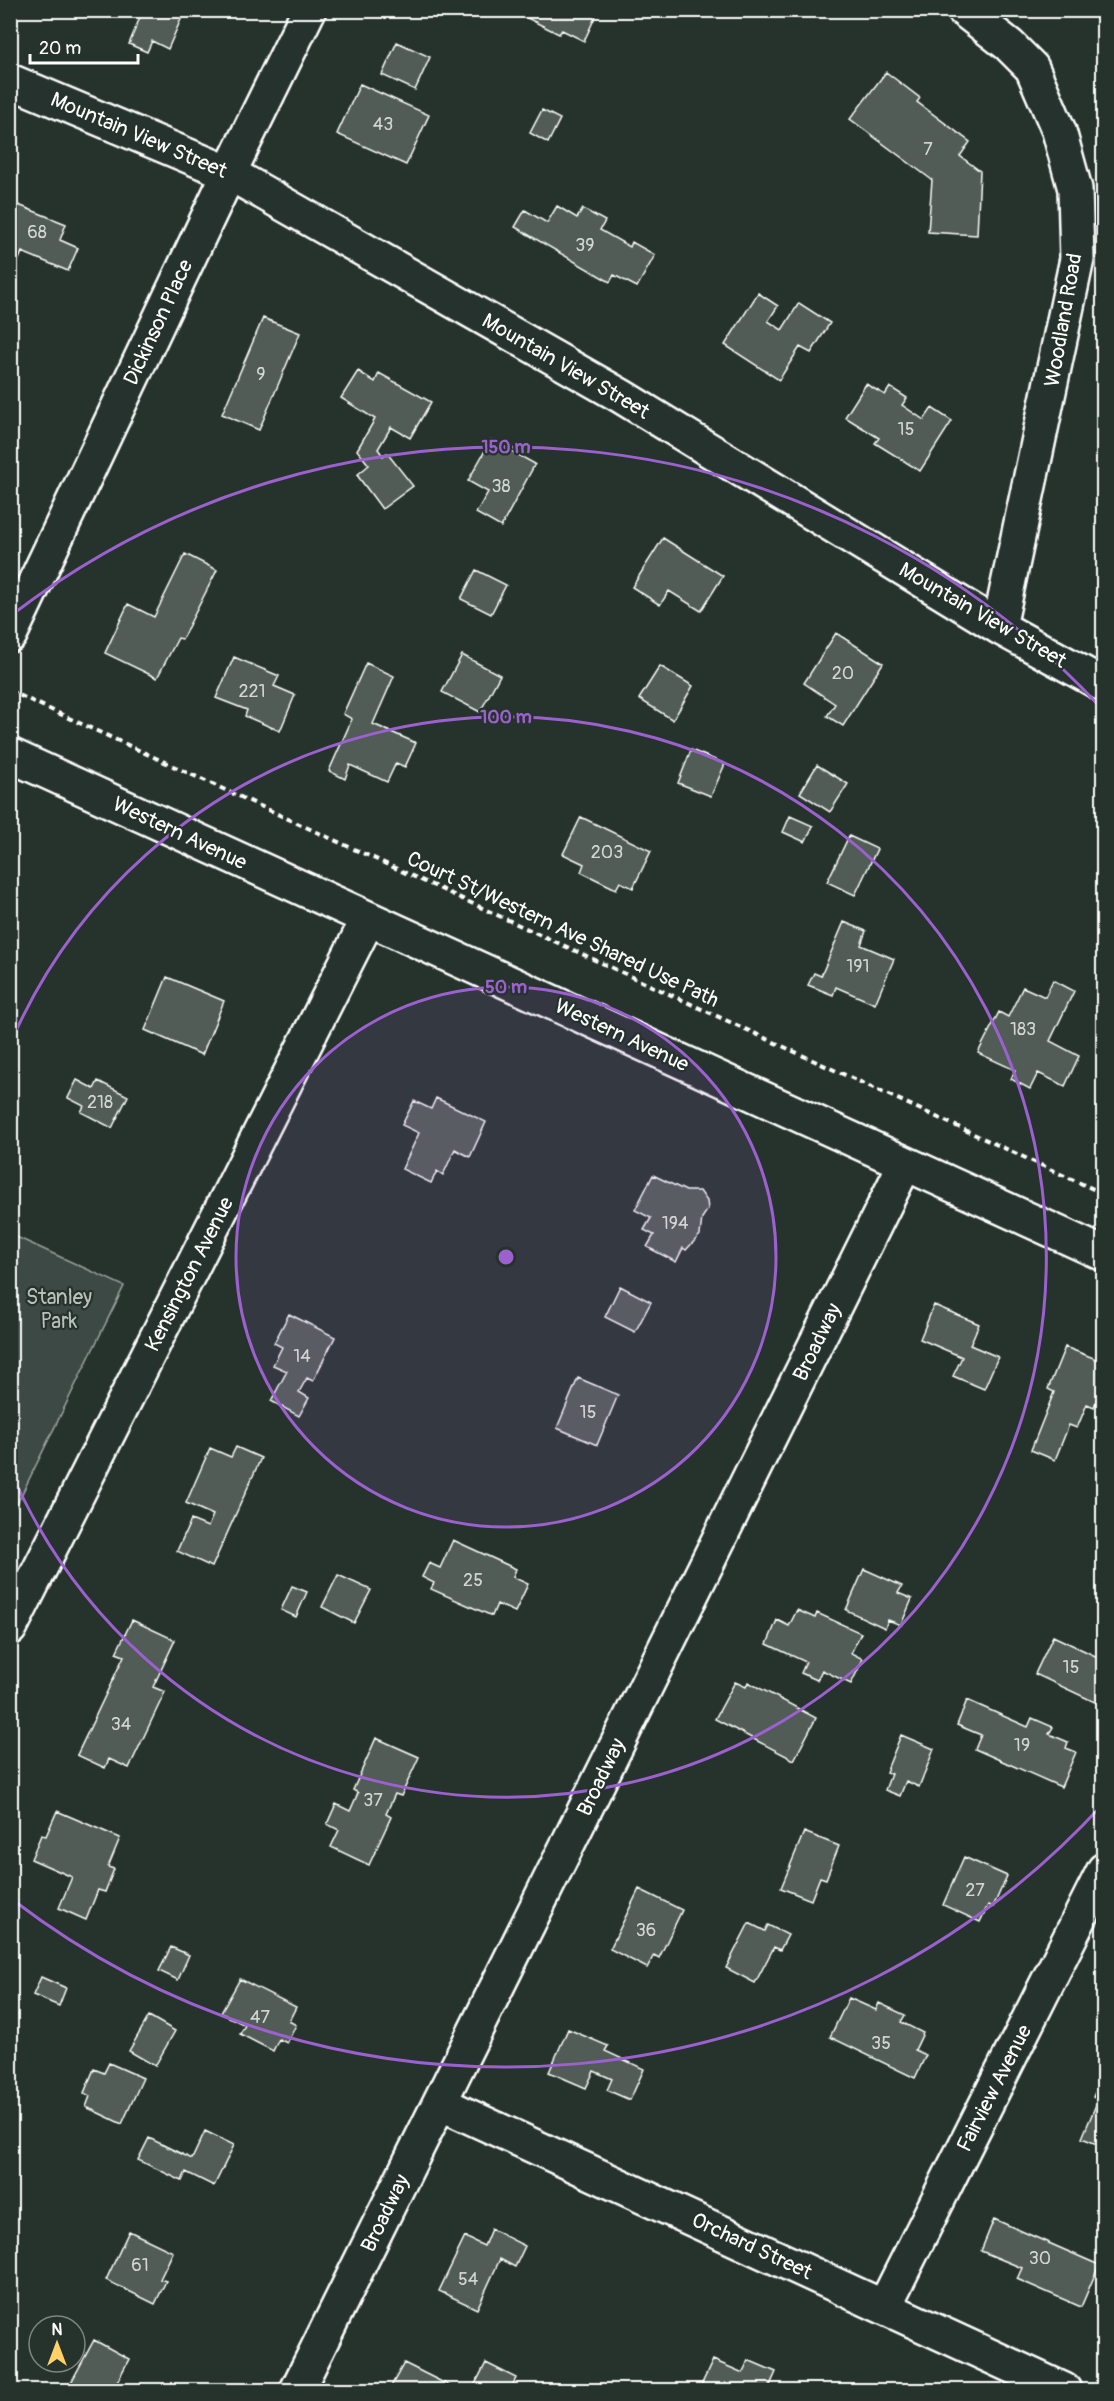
<svg xmlns="http://www.w3.org/2000/svg" width="1114" height="2401" font-family="Pangolin,sans-serif">
  <rect width="100%" height="100%" fill="#26332d"/>
  <filter id="ink" filterUnits="userSpaceOnUse"><feTurbulence type="fractalNoise" baseFrequency=".0167" numOctaves="2"/><feDisplacementMap in="SourceGraphic" scale="12" xChannelSelector="R" yChannelSelector="G"/><feConvolveMatrix kernelMatrix="1 2 1 2 8 2 1 2 1" color-interpolation-filters="sRGB"/></filter>
  <g filter="url(#ink)">
    <path fill="#3e4944" stroke="#9ea4a2" stroke-width="1.5" d="M 10,1234 L 124,1286 L 11,1516 L 10,1516 Z"/>
    <path fill="#515c57" stroke="#fff" stroke-width="1.5" d="M 143,10 L 185,10 L 168,49 L 152,41 L 147,52 L 129,44 Z
      M 521,10 L 597,10 L 598,11 L 584,41 L 562,30 L 559,34 L 519,14 Z
      M 397,42 L 430,57 L 415,90 L 382,75 Z
      M 886,72 L 920,98 L 917,102 L 970,142 L 960,156 L 980,171 L 977,235 L 928,232 L 932,180 L 850,119 Z
      M 360,84 L 429,115 L 406,165 L 337,134 Z
      M 542,110 L 560,119 L 548,143 L 530,133 Z
      M 16,204 L 66,224 L 60,240 L 78,248 L 68,271 L 22,252 L 15,269 L 10,268 L 10,215 Z
      M 557,206 L 577,218 L 583,209 L 605,221 L 600,230 L 630,247 L 632,242 L 655,255 L 637,287 L 614,275 L 610,282 L 515,227 L 525,210 L 547,223 Z
      M 758,293 L 778,306 L 768,321 L 782,330 L 799,303 L 830,323 L 811,353 L 800,347 L 779,380 L 725,345 Z
      M 263,318 L 300,333 L 259,430 L 222,414 Z
      M 358,371 L 375,382 L 379,373 L 431,402 L 410,438 L 391,427 L 378,449 L 383,456 L 387,453 L 413,486 L 382,509 L 357,475 L 369,465 L 357,450 L 375,419 L 341,398 Z
      M 866,384 L 885,395 L 890,387 L 907,398 L 902,405 L 924,420 L 932,408 L 952,421 L 920,471 L 875,443 L 879,438 L 845,417 Z
      M 491,440 L 535,464 L 501,527 L 476,513 L 488,492 L 468,481 Z
      M 663,538 L 723,576 L 701,611 L 669,591 L 660,605 L 632,587 Z
      M 185,554 L 217,570 L 182,639 L 178,638 L 157,678 L 105,653 L 128,604 L 154,617 Z
      M 476,570 L 506,585 L 491,614 L 461,599 Z
      M 836,633 L 883,663 L 843,726 L 827,716 L 835,704 L 804,683 Z
      M 462,655 L 500,675 L 480,712 L 442,692 Z
      M 234,657 L 279,676 L 274,686 L 295,695 L 280,731 L 245,716 L 247,710 L 216,698 Z
      M 366,663 L 394,676 L 373,724 L 416,743 L 405,767 L 396,763 L 387,782 L 350,765 L 345,779 L 329,771 L 352,719 L 343,714 Z
      M 660,666 L 693,686 L 673,720 L 639,699 Z
      M 691,750 L 725,764 L 711,796 L 678,783 Z
      M 817,765 L 848,784 L 830,812 L 800,793 Z
      M 790,816 L 813,826 L 805,842 L 783,832 Z
      M 581,817 L 651,851 L 633,888 L 620,882 L 616,889 L 581,872 L 584,864 L 563,854 Z
      M 849,836 L 877,849 L 855,895 L 827,882 Z
      M 844,922 L 866,931 L 861,945 L 894,959 L 875,1004 L 836,987 L 833,995 L 808,985 L 814,973 L 821,976 Z
      M 167,977 L 224,1001 L 202,1055 L 145,1030 Z
      M 1053,980 L 1074,991 L 1050,1041 L 1079,1056 L 1065,1086 L 1038,1073 L 1030,1089 L 1011,1079 L 1015,1070 L 978,1053 L 999,1012 L 1008,1017 L 1023,987 L 1045,997 Z
      M 77,1080 L 94,1089 L 98,1081 L 128,1096 L 112,1128 L 81,1112 L 84,1106 L 68,1098 Z
      M 436,1098 L 486,1122 L 470,1157 L 455,1149 L 443,1175 L 437,1171 L 431,1183 L 402,1169 L 419,1133 L 402,1125 L 414,1101 L 431,1109 Z
      M 653,1175 L 686,1191 L 700,1191 L 707,1201 L 708,1209 L 702,1218 L 700,1235 L 686,1250 L 683,1248 L 676,1262 L 647,1247 L 654,1235 L 644,1230 L 651,1218 L 635,1210 Z
      M 620,1286 L 651,1302 L 635,1332 L 605,1317 Z
      M 934,1305 L 979,1324 L 970,1345 L 998,1357 L 984,1389 L 953,1376 L 962,1357 L 920,1339 Z
      M 289,1314 L 335,1337 L 313,1381 L 307,1378 L 299,1392 L 309,1398 L 299,1416 L 271,1401 L 287,1371 L 273,1365 L 282,1347 L 274,1343 Z
      M 1065,1347 L 1104,1362 L 1104,1382 L 1094,1407 L 1087,1404 L 1077,1428 L 1069,1425 L 1055,1460 L 1031,1450 L 1054,1392 L 1048,1389 Z
      M 578,1378 L 618,1395 L 597,1445 L 557,1428 Z
      M 236,1447 L 261,1458 L 212,1567 L 177,1551 L 191,1520 L 208,1527 L 213,1515 L 186,1503 L 210,1448 L 231,1457 Z
      M 453,1540 L 516,1569 L 513,1577 L 528,1584 L 515,1612 L 497,1604 L 492,1616 L 431,1589 L 434,1583 L 422,1577 L 429,1563 L 440,1568 Z
      M 864,1569 L 902,1586 L 898,1593 L 912,1599 L 901,1625 L 888,1620 L 885,1628 L 846,1610 Z
      M 338,1575 L 371,1590 L 354,1623 L 322,1607 Z
      M 292,1586 L 307,1592 L 296,1617 L 281,1610 Z
      M 797,1610 L 815,1618 L 817,1613 L 861,1633 L 851,1653 L 863,1659 L 851,1684 L 822,1670 L 817,1680 L 801,1673 L 806,1662 L 767,1644 L 777,1620 L 789,1626 Z
      M 132,1620 L 175,1640 L 153,1687 L 165,1692 L 129,1768 L 109,1759 L 105,1768 L 77,1755 L 124,1656 L 116,1653 Z
      M 1053,1636 L 1104,1660 L 1104,1694 L 1099,1704 L 1035,1674 Z
      M 735,1682 L 746,1687 L 748,1682 L 816,1718 L 794,1760 L 715,1719 Z
      M 967,1700 L 1028,1727 L 1032,1718 L 1053,1727 L 1049,1734 L 1068,1742 L 1066,1748 L 1076,1752 L 1061,1787 L 975,1749 L 981,1735 L 957,1725 Z
      M 901,1735 L 934,1749 L 919,1787 L 906,1781 L 900,1796 L 885,1790 L 891,1774 L 886,1772 Z
      M 376,1738 L 419,1757 L 401,1796 L 395,1794 L 386,1814 L 391,1817 L 369,1865 L 331,1847 L 339,1830 L 327,1824 L 336,1804 L 350,1811 L 358,1793 L 353,1790 Z
      M 57,1811 L 120,1838 L 108,1867 L 114,1869 L 105,1892 L 98,1890 L 86,1920 L 59,1908 L 72,1877 L 31,1859 L 41,1835 L 46,1836 Z
      M 804,1832 L 839,1846 L 826,1879 L 820,1877 L 811,1900 L 781,1888 Z
      M 964,1857 L 1007,1876 L 993,1907 L 988,1905 L 980,1922 L 943,1905 Z
      M 639,1889 L 682,1910 L 659,1958 L 654,1955 L 647,1968 L 610,1949 Z
      M 749,1923 L 765,1931 L 768,1925 L 788,1935 L 780,1950 L 774,1947 L 755,1983 L 726,1968 Z
      M 171,1947 L 189,1955 L 178,1980 L 159,1971 Z
      M 41,1977 L 66,1988 L 59,2006 L 33,1995 Z
      M 240,1979 L 296,2007 L 289,2021 L 296,2025 L 287,2043 L 279,2039 L 273,2051 L 240,2034 L 245,2025 L 221,2013 Z
      M 849,1998 L 876,2010 L 879,2003 L 905,2015 L 901,2022 L 923,2033 L 915,2050 L 926,2055 L 915,2078 L 830,2037 Z
      M 149,2016 L 175,2031 L 155,2066 L 129,2051 Z
      M 568,2029 L 608,2046 L 605,2051 L 644,2069 L 630,2100 L 607,2090 L 612,2079 L 594,2071 L 586,2088 L 549,2072 Z
      M 109,2063 L 143,2078 L 122,2124 L 86,2107 L 90,2096 L 84,2093 L 94,2069 L 104,2073 Z
      M 1104,2073 L 1104,2147 L 1082,2138 L 1098,2100 L 1093,2097 Z
      M 205,2131 L 234,2145 L 214,2186 L 186,2172 L 182,2181 L 138,2160 L 149,2138 L 192,2159 Z
      M 994,2219 L 1099,2265 L 1081,2307 L 1017,2279 L 1022,2268 L 981,2251 Z
      M 491,2229 L 525,2246 L 515,2267 L 500,2259 L 477,2309 L 439,2291 L 465,2237 L 484,2246 Z
      M 129,2231 L 173,2252 L 160,2279 L 166,2281 L 155,2304 L 106,2280 Z
      M 94,2340 L 129,2359 L 113,2390 L 67,2390 Z
      M 713,2360 L 743,2373 L 748,2360 L 776,2372 L 768,2390 L 699,2390 Z
      M 404,2363 L 458,2390 L 389,2390 Z
      M 486,2363 L 516,2378 L 510,2390 L 472,2390 Z"/>
    <g fill="none" stroke-linecap="round" stroke-linejoin="round">
      <g stroke="#fff" stroke-width="38">
        <path id="street" d="M 964,10 L 1009,45 L 1032,68 L 1059,131 L 1075,189 L 1077,259 L 999,627
          M 10,81 L 229,173 L 621,396 L 999,627 L 1104,685
          M 10,635 L 229,173 L 309,10
          M 10,1628 L 368,919
          M 440,2103 L 1064,2390
          M 884,2307 L 1104,1870
          M 297,2390 L 905,1164"/>
      </g>
      <g stroke="#fff" stroke-width="38">
        <path id="secondary" d="M 10,755 L 1104,1254"/>
      </g>
      <path stroke="#fff" stroke-width="4" stroke-dasharray="6 4.5" stroke-linecap="butt" d="M 10,691 L 1104,1194"/>
      <use href="#street" stroke="#26332d" stroke-width="33"/>
      <use href="#secondary" stroke="#26332d" stroke-width="33"/>
    </g>
  </g>
  <circle cx="506" cy="1257" r="270" fill="#9c61cf" fill-opacity=".12"/>
  <g fill="none" stroke="#9c61cf" stroke-width="3">
    <circle cx="506" cy="1257" r="270"/>
    <path d="M11 1042A540 540 0 1 1 11 1472"/>
    <path d="M1103 1804A810 810 0 0 1 13 1900M13 614A810 810 0 0 1 1103 710"/>
  </g>
  <g text-anchor="middle" stroke-width="4.5" stroke-linejoin="round" paint-order="stroke">
    <g font-size="18" fill="#d4d6d5">
      <text x="383" y="130">43</text>
      <text x="928" y="155">7</text>
      <text x="37" y="238">68</text>
      <text x="585" y="251">39</text>
      <text x="261" y="380">9</text>
      <text x="906" y="435">15</text>
      <text x="501" y="492">38</text>
      <text x="843" y="679">20</text>
      <text x="252" y="697">221</text>
      <text x="607" y="858">203</text>
      <text x="858" y="972">191</text>
      <text x="1023" y="1035">183</text>
      <text x="100" y="1108">218</text>
      <text x="675" y="1229">194</text>
      <text x="302" y="1362">14</text>
      <text x="588" y="1418">15</text>
      <text x="473" y="1586">25</text>
      <text x="1071" y="1673">15</text>
      <text x="121" y="1730">34</text>
      <text x="1022" y="1751">19</text>
      <text x="373" y="1806">37</text>
      <text x="975" y="1896">27</text>
      <text x="646" y="1936">36</text>
      <text x="260" y="2023">47</text>
      <text x="881" y="2049">35</text>
      <text x="1040" y="2264">30</text>
      <text x="140" y="2271">61</text>
      <text x="468" y="2285">54</text>
    </g>
    <g font-size="21" fill="#fff" stroke="#26332d">
      <text transform="translate(139 135) rotate(23)" y="7">Mountain View Street</text>
      <text transform="translate(1063 320) rotate(-80)" y="7">Woodland Road</text>
      <text transform="translate(158 322) rotate(-65)" y="7">Dickinson Place</text>
      <text transform="translate(566 366) rotate(30)" y="7">Mountain View Street</text>
      <text transform="translate(983 615) rotate(30)" y="7">Mountain View Street</text>
      <text transform="translate(180 833) rotate(25)" y="7">Western Avenue</text>
      <text transform="translate(563 929) rotate(25)" y="7">Court St/Western Ave Shared Use Path</text>
      <text transform="translate(622 1035) rotate(25)" y="7">Western Avenue</text>
      <text transform="translate(189 1274) rotate(-63)" y="7">Kensington Avenue</text>
      <text transform="translate(817 1342) rotate(-64)" y="7">Broadway</text>
      <text transform="translate(601 1777) rotate(-64)" y="7">Broadway</text>
      <text transform="translate(994 2088) rotate(-63)" y="7">Fairview Avenue</text>
      <text transform="translate(385 2213) rotate(-64)" y="7">Broadway</text>
      <text transform="translate(752 2246) rotate(25)" y="7">Orchard Street</text>
    </g>
    <g font-size="21" fill="#bbbfbe" stroke="#26332d">
      <text x="59" y="1304">Stanley<tspan x="59" dy="24">Park</tspan></text>
    </g>
  </g>
  <circle cx="506" cy="1257" r="9" fill="#9c61cf" stroke="#26332d" stroke-width="3"/>
  <g font-size="18" text-anchor="middle" font-weight="bold" fill="#9c61cf" stroke="#26332d" stroke-width="4.5" stroke-linejoin="round" paint-order="stroke">
    <text x="506" y="453">150 m</text>
    <text x="506" y="723">100 m</text>
    <text x="506" y="993">50 m</text>
  </g>
  <rect width="1114" height="2401" fill="none" stroke="#26332d" stroke-width="36"/>
  <rect x="18" y="18" width="1078" height="2365" fill="none" stroke="#fff" stroke-width="2" filter="url(#ink)"/>
  <g transform="translate(57 2344)"><circle r="28" fill="#26332d" stroke="#7d8581" stroke-width="1.5"/>
  <path d="M0-4.5L10 22L0 15L-10 22Z" fill="#ffd166"/>
  <text y="-9" font-size="16" font-weight="bold" text-anchor="middle" fill="#ffffff">N</text>
  </g>
  <path d="M30 54v9h108v-9" fill="none" stroke="#ffffff" stroke-width="3"/>
  <text x="39" y="54" font-size="18" fill="#ffffff" stroke="#26332d" stroke-width="4.5" paint-order="stroke">20 m</text>
</svg>
